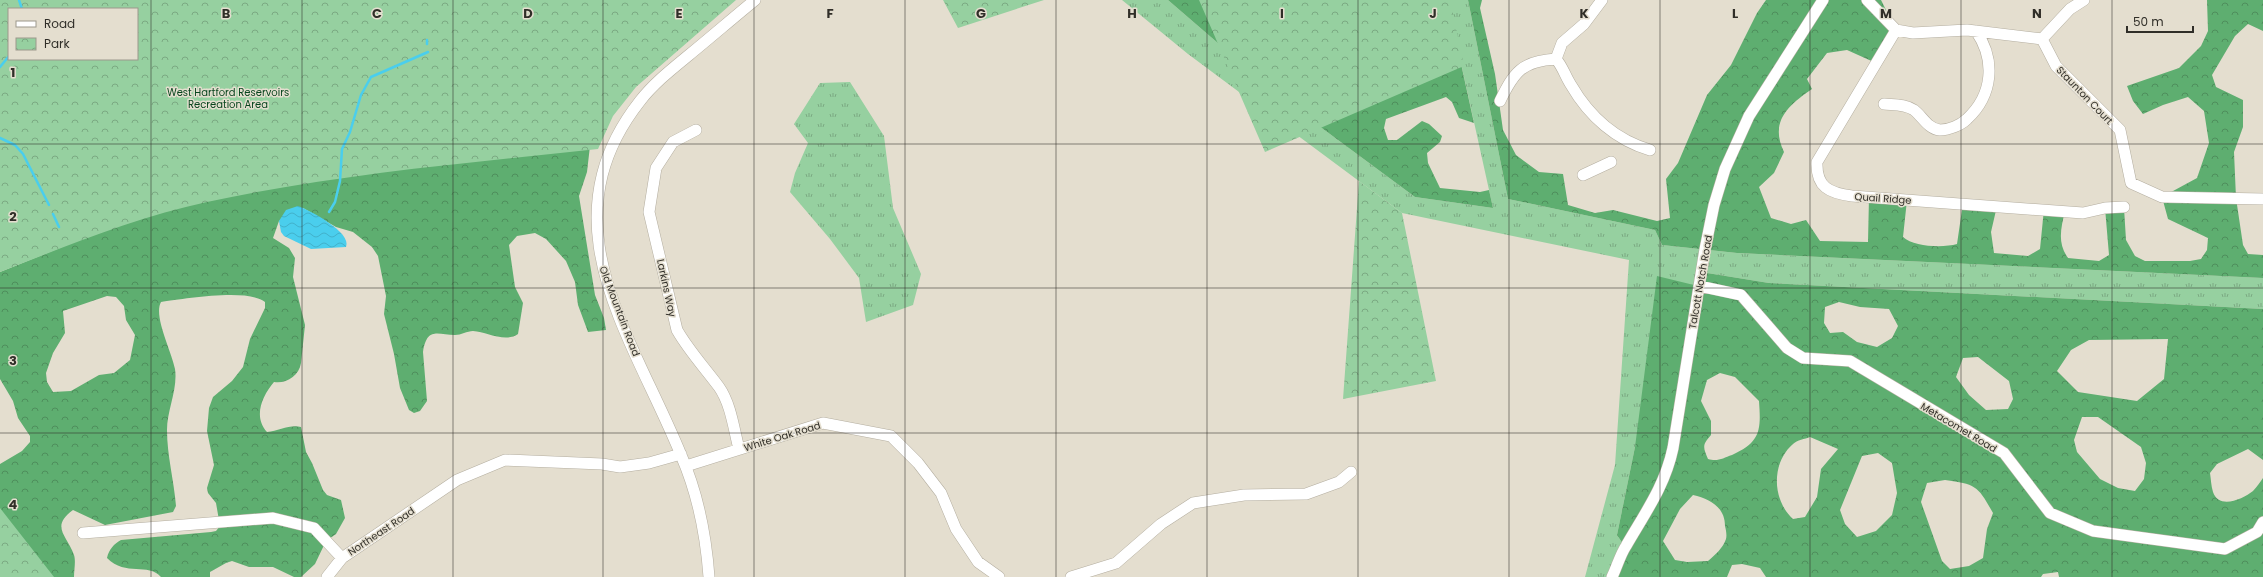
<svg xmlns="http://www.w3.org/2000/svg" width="2263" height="577" font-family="Poppins,sans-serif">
  <defs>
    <pattern id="grass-tufts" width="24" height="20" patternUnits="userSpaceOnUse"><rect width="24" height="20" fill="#96d0a0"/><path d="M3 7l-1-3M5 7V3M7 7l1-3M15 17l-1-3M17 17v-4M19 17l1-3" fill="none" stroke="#7ba982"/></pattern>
    <pattern id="forest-crowns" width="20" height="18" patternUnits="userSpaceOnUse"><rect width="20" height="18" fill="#5eae70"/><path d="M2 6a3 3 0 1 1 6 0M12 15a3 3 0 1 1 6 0" fill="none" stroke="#4e8e5c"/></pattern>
    <pattern id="park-crowns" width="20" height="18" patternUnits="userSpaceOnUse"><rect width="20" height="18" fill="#96d0a0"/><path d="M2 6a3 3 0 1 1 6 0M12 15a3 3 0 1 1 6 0" fill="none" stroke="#7ba982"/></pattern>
    <pattern id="water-waves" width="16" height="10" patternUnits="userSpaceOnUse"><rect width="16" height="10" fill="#4aceed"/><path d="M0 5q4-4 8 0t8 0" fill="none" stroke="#41b1cb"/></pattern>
  </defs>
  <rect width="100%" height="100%" fill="#e4decf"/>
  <path fill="url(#grass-tufts)" d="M 1122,0 L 1168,0 L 1284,100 L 1415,197 L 1493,208 L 1447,0 L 1468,0 L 1508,199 L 1655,230 L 1662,245 L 1737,253 L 2263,278 L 2263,309 L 1769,283 L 1701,272 L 1635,447 L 1617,535 L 1625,547 L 1612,577 L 1585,577 L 1615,465 L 1629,260 L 1402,213 L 1188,54 Z
    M 850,82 L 884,136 L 893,208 L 921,274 L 913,305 L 866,322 L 859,278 L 830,239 L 790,192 L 795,173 L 808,143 L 794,124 L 820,83 Z"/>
  <path fill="url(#forest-crowns)" fill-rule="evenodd" d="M 1168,0 L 1447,0 L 1474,123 L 1459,118 L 1452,102 L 1446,97 L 1386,119 L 1384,128 L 1388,140 L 1397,140 L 1422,121 L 1429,124 L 1442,136 L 1440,142 L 1427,153 L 1428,163 L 1440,188 L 1480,192 L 1489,190 L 1493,208 L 1415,197 L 1284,100 Z
    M 1468,0 L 1482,0 L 1480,8 L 1495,74 L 1503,130 L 1516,155 L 1539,172 L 1563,174 L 1568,205 L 1595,213 L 1613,210 L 1657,221 L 1670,218 L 1666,179 L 1678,163 L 1707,95 L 1731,65 L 1757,13 L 1766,0 L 1881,0 L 1896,30 L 1876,63 L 1847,50 L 1827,53 L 1807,79 L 1812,89 C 1789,105 1769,121 1784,152 L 1774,173 L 1759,187 L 1771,218 L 1791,224 L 1806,220 L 1820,241 L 1868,242 L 1869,197 L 1907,200 L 1903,237 C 1914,247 1943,248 1957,244 L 1963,203 L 1997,206 L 1991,232 L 1994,253 L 2028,256 L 2040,249 L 2044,209 L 2065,211 C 2061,228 2057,243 2068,258 L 2099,261 L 2109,255 L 2105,208 L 2124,208 L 2126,240 L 2135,256 L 2145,261 L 2190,261 L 2201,259 L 2207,250 L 2208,238 L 2168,219 L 2162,197 L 2197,178 L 2209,143 L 2204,111 L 2188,97 L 2163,105 L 2143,114 L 2133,101 L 2127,86 L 2179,68 L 2201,46 L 2208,31 L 2207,0 L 2263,0 L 2263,31 L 2248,24 L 2235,36 L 2212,75 L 2216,87 L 2243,100 L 2243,127 L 2234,152 L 2236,198 L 2243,245 L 2248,254 L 2263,255 L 2263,278 L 1737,253 L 1662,245 L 1655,230 L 1508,199 Z
    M 623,91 L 590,146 L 587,172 L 579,196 L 595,295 L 604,318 L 606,330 L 588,332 L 578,305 L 575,282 L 566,261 L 546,239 L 535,233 L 517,236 L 509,245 L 515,287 L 523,303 L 518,334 C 505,343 487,332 473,331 C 467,331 461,335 455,335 C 438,335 427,326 423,352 L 427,401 L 420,411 L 414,413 L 409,410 L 400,388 L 394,354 L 384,314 L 386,296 L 378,256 L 372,247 L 353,232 L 336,227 L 303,208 L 279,221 L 273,238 L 289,248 L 295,258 L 293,277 L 305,325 L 301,363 C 299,376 286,384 274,382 C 262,396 253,417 267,432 C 279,431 290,424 301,427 L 306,452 L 312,463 L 323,490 L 327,495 L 341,500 L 345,518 L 336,534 L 326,541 L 315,564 L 301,577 L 294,577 L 273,567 L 249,567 L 232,561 L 226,563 L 210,572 L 210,577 L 161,577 C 148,562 126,577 107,558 C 109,549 114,544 121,540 L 211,532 L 216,531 L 220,526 L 216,503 L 208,493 L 207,488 L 214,465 L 207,431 L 209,408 L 213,397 L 232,381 L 243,367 L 250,339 L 265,308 L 265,302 C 248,288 183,299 161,302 C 153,316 172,352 175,369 C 178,389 167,410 167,430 C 167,455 174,481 176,506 L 173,512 L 105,525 L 73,510 C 50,527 67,535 74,555 C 76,561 74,570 74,577 L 0,577 L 0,464 L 22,451 L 30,442 L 30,436 L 18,418 L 13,401 L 0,379 L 0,272 L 151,211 ZM 107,296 L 116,297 L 124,306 L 126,320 L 135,335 L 130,360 L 114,373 L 99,375 L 71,391 L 53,392 L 47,382 L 46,373 L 53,353 L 65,333 L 63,311 Z
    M 1701,272 L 1769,283 L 2263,309 L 2263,460 L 2248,449 L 2217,464 L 2210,473 C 2211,479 2211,486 2213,492 C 2219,510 2243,499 2253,491 C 2257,487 2260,482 2263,478 L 2263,577 L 2059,577 L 2058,572 L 2043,574 L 2041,577 L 1766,577 L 1760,568 L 1742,564 L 1732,565 L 1727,577 L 1612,577 L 1625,547 L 1617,535 L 1635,447 L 1657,276 L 1698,286 ZM 1839,302 L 1860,307 L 1889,309 L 1898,326 L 1892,338 L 1877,347 L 1857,342 L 1843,332 L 1830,333 L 1824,323 L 1825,307 ZM 2168,339 L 2164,379 L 2137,401 L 2078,392 L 2057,371 L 2071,350 L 2089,340 ZM 1978,357 L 2009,381 L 2013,399 L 2008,409 L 1986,410 L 1969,395 L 1956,377 L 1963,358 ZM 1720,373 L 1735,377 L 1759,401 C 1761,430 1761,442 1732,455 C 1723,458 1718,462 1708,459 C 1703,447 1702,445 1711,435 L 1711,421 L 1701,401 L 1707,380 ZM 2082,417 L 2098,417 L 2141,447 L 2146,463 L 2144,479 L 2135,491 L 2118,488 L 2100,479 L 2077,452 L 2074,440 ZM 1810,437 L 1838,449 L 1821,469 L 1817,497 L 1805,517 L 1793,519 C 1772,500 1771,463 1793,444 C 1797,440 1805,439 1810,437 ZM 1878,453 L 1892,463 L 1897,493 L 1892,515 L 1876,531 L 1857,537 L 1845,524 L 1840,510 L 1862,456 ZM 1945,480 C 1976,484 1978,486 1993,513 L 1987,529 L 1983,558 L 1969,566 L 1950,569 L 1942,561 L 1921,502 L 1927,483 ZM 1693,495 C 1710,499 1725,507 1725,526 C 1726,530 1727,535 1726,539 C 1723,548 1715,555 1708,561 L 1687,562 L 1675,560 L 1663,541 L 1680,509 Z"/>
  <path fill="url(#park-crowns)" fill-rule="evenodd" d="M 0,0 L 736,0 L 636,87 L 613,116 L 598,149 C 467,163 336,174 207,202 C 136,217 67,246 0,272 ZM 9,9 L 137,9 L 137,59 L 9,59 Z
    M 943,0 L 1044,0 L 958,28 Z
    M 1199,0 L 1450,0 L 1464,66 L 1265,152 Z
    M 1359,181 L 1402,213 L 1436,381 L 1343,399 Z
    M 0,508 L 54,577 L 0,577 Z"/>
  <path fill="url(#water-waves)" d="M 298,206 C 309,210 352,232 346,247 L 311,249 L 284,236 L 281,232 L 279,221 L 286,210 Z"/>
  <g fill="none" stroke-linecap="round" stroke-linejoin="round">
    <path stroke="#4aceed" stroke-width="2.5" d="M 19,0 L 22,9
      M 427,40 L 427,44
      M 0,67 L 9,56
      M 0,138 L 15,145 L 23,154 L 49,205
      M 329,212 L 335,202 L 340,181 L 342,149 L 350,132 L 361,95 L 371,77 L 428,52
      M 53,214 L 59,227"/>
    <g stroke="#b4aea0" stroke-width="12">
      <path id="minor" d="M 1867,0 L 1896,30 L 1913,33 L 1967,30 L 2042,39
        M 1896,30 L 1817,162 C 1816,187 1829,193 1852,196 L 2083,213 L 2105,208 L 2124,207
        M 2042,39 L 2056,66 L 2120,130 L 2131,183 L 2162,197 L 2263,199
        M 2042,39 L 2070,9 L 2084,0
        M 1556,59 C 1563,67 1565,76 1571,85 C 1589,116 1616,140 1650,150
        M 1556,59 L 1562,43 L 1584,24 L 1602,0
        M 1500,101 C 1514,72 1522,61 1556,59
        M 1884,104 C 1894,105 1905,104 1914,110 C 1922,116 1928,129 1940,130 C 1949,130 1961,125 1967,119 C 1993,95 1996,60 1976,31
        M 696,130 L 673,142 L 656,168 L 649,212 L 677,330 C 689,351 705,368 719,387 C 731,404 734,430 739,449
        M 1583,175 L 1611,162
        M 1699,286 L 1741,295 L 1787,348 L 1803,358 L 1850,361 L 2004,453 L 2050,513 L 2093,531 L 2225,549 L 2257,532 L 2263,522
        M 686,466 L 823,423 L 891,436 L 918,463 L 941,493 L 956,529 L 978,562 L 999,577
        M 83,533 L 273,518 L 314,528 L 342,558 L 457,480 L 505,460 L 602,464 L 620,467 L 649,463 L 681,454
        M 327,577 L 342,558
        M 709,577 C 706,535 698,494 681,455 C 632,335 544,223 640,101 C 654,83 672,69 689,55 C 711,37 733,18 755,0
        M 1071,577 L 1116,563 L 1161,524 L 1193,503 L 1244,495 L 1306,494 L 1339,482 L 1351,472
        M 1612,577 C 1617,567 1620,555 1626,546 C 1645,513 1665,486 1673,448 L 1705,249 L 1714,205 L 1725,169 L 1749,116 L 1823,0"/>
    </g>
    <use href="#minor" stroke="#fff" stroke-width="11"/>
  </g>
  <path fill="none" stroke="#302e28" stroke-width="1" stroke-opacity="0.55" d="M 151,0 L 151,577M 302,0 L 302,577M 453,0 L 453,577M 603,0 L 603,577M 754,0 L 754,577M 905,0 L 905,577M 1056,0 L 1056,577M 1207,0 L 1207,577M 1358,0 L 1358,577M 1509,0 L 1509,577M 1660,0 L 1660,577M 1810,0 L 1810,577M 1961,0 L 1961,577M 2112,0 L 2112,577M 0,144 L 2263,144M 0,288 L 2263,288M 0,433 L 2263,433"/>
  <g text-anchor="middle" stroke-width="3" stroke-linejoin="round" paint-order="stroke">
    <g font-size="10" fill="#08461e" stroke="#e4decf">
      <text x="228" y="96">West Hartford Reservoirs<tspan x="228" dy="12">Recreation Area</tspan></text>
    </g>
    <g font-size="10" fill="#302e28" stroke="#e4decf">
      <text transform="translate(2085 95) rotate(46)" y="4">Staunton Court</text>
      <text transform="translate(1883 198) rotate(4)" y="4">Quail Ridge</text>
      <text transform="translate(1700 282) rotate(-80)" y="4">Talcott Notch Road</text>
      <text transform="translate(667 288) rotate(78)" y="4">Larkins Way</text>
      <text transform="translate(620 311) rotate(69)" y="4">Old Mountain Road</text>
      <text transform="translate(1959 427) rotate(31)" y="4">Metacomet Road</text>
      <text transform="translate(782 436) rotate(-17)" y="4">White Oak Road</text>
      <text transform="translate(381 531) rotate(-34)" y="4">Northeast Road</text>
    </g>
  </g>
  <g font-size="13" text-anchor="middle" font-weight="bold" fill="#302e28" stroke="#e4decf" stroke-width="3" stroke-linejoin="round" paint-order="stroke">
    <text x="226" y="18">B</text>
    <text x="377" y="18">C</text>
    <text x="528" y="18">D</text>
    <text x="679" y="18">E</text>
    <text x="830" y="18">F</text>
    <text x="981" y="18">G</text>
    <text x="1132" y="18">H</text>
    <text x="1282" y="18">I</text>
    <text x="1433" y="18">J</text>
    <text x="1584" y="18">K</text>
    <text x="1735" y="18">L</text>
    <text x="1886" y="18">M</text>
    <text x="2037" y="18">N</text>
    <text x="13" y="77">1</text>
    <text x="13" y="221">2</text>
    <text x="13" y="365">3</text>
    <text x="13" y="509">4</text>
  </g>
  <rect x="8" y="8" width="130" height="52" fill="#e4decf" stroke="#9c988c"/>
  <rect x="16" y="21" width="20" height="6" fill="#ffffff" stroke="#9c988c"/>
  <text x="44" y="28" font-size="12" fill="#302e28">Road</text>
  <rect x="16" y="38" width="20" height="12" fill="url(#park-crowns)" stroke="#9c988c"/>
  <text x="44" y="48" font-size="12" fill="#302e28">Park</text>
  <path d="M2127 26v6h66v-6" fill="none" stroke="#302e28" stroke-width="2"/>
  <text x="2133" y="26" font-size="12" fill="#302e28" stroke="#e4decf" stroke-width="3" paint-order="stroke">50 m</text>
</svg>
